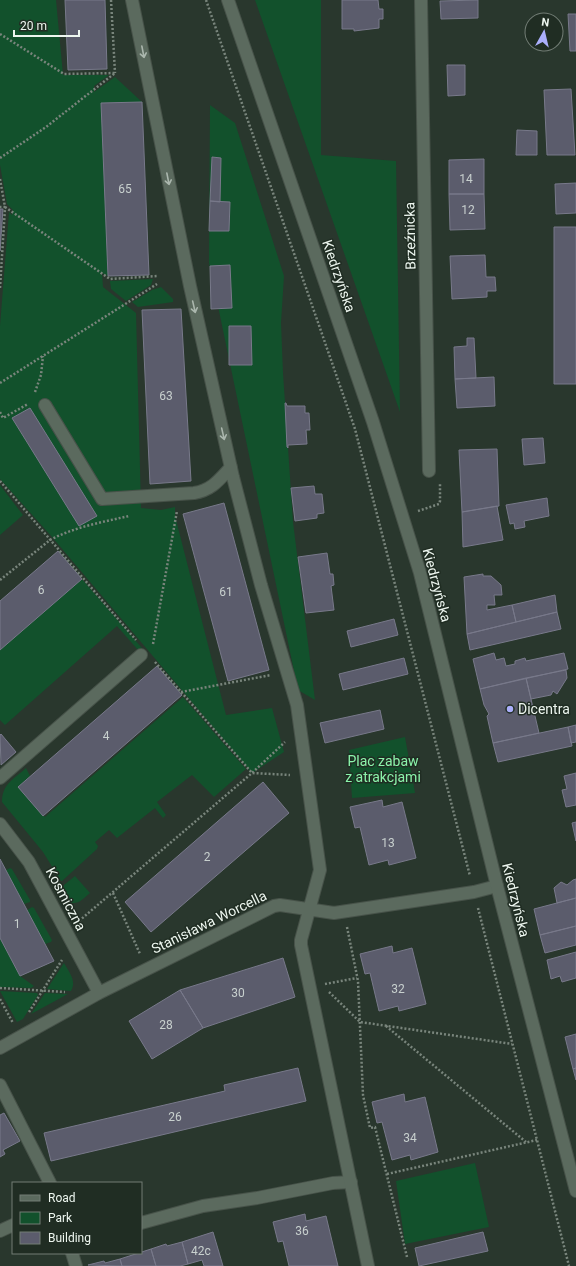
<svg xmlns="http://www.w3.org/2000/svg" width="576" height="1266" font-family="Roboto,sans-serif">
  <rect width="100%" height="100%" fill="#29372d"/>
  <path fill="#12512c" d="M 0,0 L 56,0 L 63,75 L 109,75 L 94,86 L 94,92 L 115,77 L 142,102 L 101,103 L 108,276 L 102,273 L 103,287 L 136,313 L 141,508 L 161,510 L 175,507 L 175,516 L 226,715 L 272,708 L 284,752 L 252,773 L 52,537 L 0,479 L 0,326 L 9,212 L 12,215 L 13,210 L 7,204 L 0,165 Z
    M 255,0 L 321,0 L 321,155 L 396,161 L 400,412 Z
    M 210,105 L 235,123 L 284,276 L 281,323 L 283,373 L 293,522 L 315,700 L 298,690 L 209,263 Z
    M 153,279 L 151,285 L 126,301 L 111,289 L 110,281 Z
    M 161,287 L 173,299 L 173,302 L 138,307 L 132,302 L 152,290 Z
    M 0,485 L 23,515 L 0,535 Z
    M 82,579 L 148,655 L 145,658 L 117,626 L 5,725 L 0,720 L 0,650 Z
    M 183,697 L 246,769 L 214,797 L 192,775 L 157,802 L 166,815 L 163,818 L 155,808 L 117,838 L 109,830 L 95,842 L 98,846 L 97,849 L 62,881 L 61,881 L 43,852 L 2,802 C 2,784 13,780 26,768 L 30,776 L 18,787 L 45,817 Z
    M 405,737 L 415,793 L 352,798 L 349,750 Z
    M 10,868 L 12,869 L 30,900 L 30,902 L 24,904 L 6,870 Z
    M 75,876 L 90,893 C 84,898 79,904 72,903 L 63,888 L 64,885 Z
    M 32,907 L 34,908 L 52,940 L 51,942 L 45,944 L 27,910 Z
    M 0,938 L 20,976 L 34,986 L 31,988 L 0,987 Z
    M 64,963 C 69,972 77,981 71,991 L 47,989 Z
    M 0,991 L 37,993 L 38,995 L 23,1019 L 17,1022 Z
    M 45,993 L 68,994 L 31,1014 Z
    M 475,1163 L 489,1227 L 405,1244 L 396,1181 Z"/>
  <path fill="#5b5c6c" stroke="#78798a" d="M 65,0 L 105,0 L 107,69 L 68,70 Z
    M 342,0 L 378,0 L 379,9 L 383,9 L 383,19 L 379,19 L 379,28 L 354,31 L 354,29 L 342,29 Z
    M 478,0 L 478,18 L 441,19 L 440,1 Z
    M 568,14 L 576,14 L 576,51 L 570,51 Z
    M 447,65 L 465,65 L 465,95 L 448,96 Z
    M 571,89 L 575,155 L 547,155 L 544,90 Z
    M 142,102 L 149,275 L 108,276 L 101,103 Z
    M 517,130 L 537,131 L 537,155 L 516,155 Z
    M 212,157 L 221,158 L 220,202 L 210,201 Z
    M 484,159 L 484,194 L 449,194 L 449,160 Z
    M 576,183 L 576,213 L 556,214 L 555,184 Z
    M 449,194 L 484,194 L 485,229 L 450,230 Z
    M 210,201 L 230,202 L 229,231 L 209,231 Z
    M 0,209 L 3,209 L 0,251 Z
    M 554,227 L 576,227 L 576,384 L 554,384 Z
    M 485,255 L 486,277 L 495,277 L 496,291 L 487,291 L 487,297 L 452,299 L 450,256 Z
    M 230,265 L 232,308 L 211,309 L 210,266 Z
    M 181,309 L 191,481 L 150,484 L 142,310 Z
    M 229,326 L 251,326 L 252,365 L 229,365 Z
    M 467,338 L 474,338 L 476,378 L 455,379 L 454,347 L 467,346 Z
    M 494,377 L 495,406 L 457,408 L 455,379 Z
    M 285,403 L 286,403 L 287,406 L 305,406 L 305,413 L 309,413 L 310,430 L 306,430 L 307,444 L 288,445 L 288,448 L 287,447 Z
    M 30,408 L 97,516 L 79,526 L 12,418 Z
    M 543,438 L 545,463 L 524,465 L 522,439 Z
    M 497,449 L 499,506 L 462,512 L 459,450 Z
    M 314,486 L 315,494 L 322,494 L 324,513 L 317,514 L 317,518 L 295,521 L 291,488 Z
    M 547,498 L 549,516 L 524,521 L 525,527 L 515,529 L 514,523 L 510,524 L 506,505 Z
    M 224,503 L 269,670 L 228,681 L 183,514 Z
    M 497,506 L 503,540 L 463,547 L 462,512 Z
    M 58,551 L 82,579 L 0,650 L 0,601 Z
    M 327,553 L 330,574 L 333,574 L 334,585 L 331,586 L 334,610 L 306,613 L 298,557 Z
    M 483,574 L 483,576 L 491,576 L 501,585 L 502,595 L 494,595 L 495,605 L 487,605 L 487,610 L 512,605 L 516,622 L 467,634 L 464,577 Z
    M 555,595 L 557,612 L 516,622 L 512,605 Z
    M 557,612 L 561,629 L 470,650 L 467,634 Z
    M 394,619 L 398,635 L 351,647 L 347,631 Z
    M 494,653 L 496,660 L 504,658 L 506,666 L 515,664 L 515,661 L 525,658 L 526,661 L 564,653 L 568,669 L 480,689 L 473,659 Z
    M 404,658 L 408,674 L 343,690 L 339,674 Z
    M 157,666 L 182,695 L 43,816 L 18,787 Z
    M 566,670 L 567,678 L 557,694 L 553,691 L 551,695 L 531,699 L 526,678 Z
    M 526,678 L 539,733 L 493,743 L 487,716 L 489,714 L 484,705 L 480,689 Z
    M 380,710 L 384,729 L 325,743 L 320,723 Z
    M 576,725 L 576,742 L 571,743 L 568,727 Z
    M 568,727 L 572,746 L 498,762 L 493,743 Z
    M 1,734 L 16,752 L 1,765 L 0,735 Z
    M 576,773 L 576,805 L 566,807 L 562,790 L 567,789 L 564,776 Z
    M 263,782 L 289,813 L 151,932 L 125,902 Z
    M 382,800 L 383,807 L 402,802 L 416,858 L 389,865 L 388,860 L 369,865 L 360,827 L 355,828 L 350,807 Z
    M 576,822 L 576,841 L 572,823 Z
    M 0,859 L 54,961 L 20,976 L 0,938 Z
    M 576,879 L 576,898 L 557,903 L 554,888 L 561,882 L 567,885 L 573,880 Z
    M 576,898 L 576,926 L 540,935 L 534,909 Z
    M 576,926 L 576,945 L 545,953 L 540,935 Z
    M 392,946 L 393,953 L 412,948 L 426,1004 L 399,1011 L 398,1006 L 379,1011 L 370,973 L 365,974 L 360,954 Z
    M 576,952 L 576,978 L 562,982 L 560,976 L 551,979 L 547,960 Z
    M 283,958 L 295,997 L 203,1028 L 180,990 Z
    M 180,990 L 203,1028 L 152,1059 L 129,1021 Z
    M 576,1034 L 576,1068 L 573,1069 L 565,1037 Z
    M 298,1068 L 306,1101 L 51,1161 L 44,1133 L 225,1091 L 224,1085 Z
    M 576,1068 L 576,1080 L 573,1069 Z
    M 404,1094 L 405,1102 L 425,1097 L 438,1152 L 411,1160 L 410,1155 L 392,1160 L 382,1122 L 377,1123 L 372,1102 Z
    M 4,1113 L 20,1141 L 3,1150 L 5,1154 L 0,1157 L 0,1115 Z
    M 305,1214 L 306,1221 L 326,1216 L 338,1266 L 289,1266 L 283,1241 L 278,1242 L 273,1222 Z
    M 213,1232 L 223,1266 L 204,1266 L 202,1260 L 188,1264 L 182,1242 Z
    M 483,1232 L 488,1251 L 419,1266 L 415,1248 Z
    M 182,1242 L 188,1264 L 180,1266 L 156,1266 L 151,1249 L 166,1244 L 167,1246 Z
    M 151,1249 L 156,1266 L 122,1266 L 120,1259 Z
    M 120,1259 L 122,1266 L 88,1265 L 104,1261 L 105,1263 Z"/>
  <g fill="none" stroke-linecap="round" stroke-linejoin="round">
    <g stroke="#475249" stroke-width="14">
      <path id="lane" d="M 0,778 L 141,655
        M 141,1223 L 203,1206 L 257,1198 L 333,1183 L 351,1182
        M 0,1231 L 13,1225"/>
    </g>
    <g stroke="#475249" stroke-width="14">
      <path id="street" d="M 132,0 L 190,286 L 233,477 L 261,585 L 297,705 L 320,870 L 301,940 L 301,945 L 368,1266
        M 421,0 L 429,471
        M 45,405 L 102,499 L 194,493 C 212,490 219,480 231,467
        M 0,824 L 29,862 L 99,993
        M 0,1048 L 99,993 L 274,906 L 280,905 L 334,913 L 474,892 L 497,886
        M 0,1085 L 50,1183
        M 72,1253 L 76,1266"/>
    </g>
    <g stroke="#475249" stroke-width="14">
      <path id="secondary" d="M 228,0 L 373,422 L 420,573 L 497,886 L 576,1191"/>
    </g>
    <path stroke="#79857c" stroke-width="2.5" stroke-dasharray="2 2" stroke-linecap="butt" d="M 111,0 L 115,73
      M 206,0 L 355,429 L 470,876
      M 0,34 L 64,74 L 115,73
      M 0,158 L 46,127 L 115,73
      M 0,179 L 5,207 L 0,207
      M 5,207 L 110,279 L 157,276
      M 0,288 L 5,208
      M 0,383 L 157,284
      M 35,392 L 41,375 L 43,356
      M 0,412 L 3,418 L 28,404
      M 0,481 L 136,640
      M 418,511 L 439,504 L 440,501 L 440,484
      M 0,580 L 50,540 C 74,527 103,522 129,516
      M 153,644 L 177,511
      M 155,662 L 252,773 L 290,775
      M 181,692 L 271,675
      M 113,893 L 140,954
      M 478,908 L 569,1266
      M 79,921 L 252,773 L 285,742
      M 347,927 L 358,981 L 363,1095 L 370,1128 L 375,1127 L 407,1257
      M 325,984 L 357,978
      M 0,988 L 65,992
      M 329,992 L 360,1022 L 512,1044
      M 0,999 L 13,1023
      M 29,1012 L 62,960
      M 386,1026 L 526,1142
      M 387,1174 L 537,1140"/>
    <use href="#lane" stroke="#5b6a5e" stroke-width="12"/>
    <use href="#street" stroke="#5b6a5e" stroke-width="12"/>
    <use href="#secondary" stroke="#5b6a5e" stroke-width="12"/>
  </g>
  <defs><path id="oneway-shaft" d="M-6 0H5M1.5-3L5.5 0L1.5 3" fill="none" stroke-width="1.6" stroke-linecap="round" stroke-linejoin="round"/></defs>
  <g stroke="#abb7ae">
    <use href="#oneway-shaft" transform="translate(143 52) rotate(79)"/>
    <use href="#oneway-shaft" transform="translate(168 179) rotate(79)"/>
    <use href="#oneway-shaft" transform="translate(194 307) rotate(77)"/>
    <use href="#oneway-shaft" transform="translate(223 434) rotate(77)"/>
  </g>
  <circle fill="#abaffb" stroke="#202d23" stroke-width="1.5" cx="510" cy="709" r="4"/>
  <g text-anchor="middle" stroke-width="3" stroke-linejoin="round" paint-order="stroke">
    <g font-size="12" fill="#c8d0ce">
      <text x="466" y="183">14</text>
      <text x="125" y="193">65</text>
      <text x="468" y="214">12</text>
      <text x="166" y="400">63</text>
      <text x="41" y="594">6</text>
      <text x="226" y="596">61</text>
      <text x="106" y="740">4</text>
      <text x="388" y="847">13</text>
      <text x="207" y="861">2</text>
      <text x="17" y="928">1</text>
      <text x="398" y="993">32</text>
      <text x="238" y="997">30</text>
      <text x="166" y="1029">28</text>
      <text x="175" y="1121">26</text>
      <text x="410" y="1142">34</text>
      <text x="302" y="1235">36</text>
      <text x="201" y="1255">42c</text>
    </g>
    <g font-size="14" fill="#edf6ef" stroke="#202d23">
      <text transform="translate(410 236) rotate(-91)" y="5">Brzeźnicka</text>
      <text transform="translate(339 276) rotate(71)" y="5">Kiedrzyńska</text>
      <text transform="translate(437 585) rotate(75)" y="5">Kiedrzyńska</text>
      <text transform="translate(66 899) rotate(62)" y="5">Kosmiczna</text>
      <text transform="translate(516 900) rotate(76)" y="5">Kiedrzyńska</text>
      <text transform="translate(209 922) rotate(-26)" y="5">Stanisława Worcella</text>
    </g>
    <g font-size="14" fill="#edf6ef" stroke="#202d23" text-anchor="start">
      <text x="518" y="714">Dicentra</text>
    </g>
    <g font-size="14" fill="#8bf4ab" stroke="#202d23">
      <text x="383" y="766">Plac zabaw<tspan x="383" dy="16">z atrakcjami</tspan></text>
    </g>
  </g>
  <rect x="12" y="1182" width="130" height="72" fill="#202d23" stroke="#727d75"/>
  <rect x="20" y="1195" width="20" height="6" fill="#5b6a5e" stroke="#727d75"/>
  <text x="48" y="1202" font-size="12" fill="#edf6ef">Road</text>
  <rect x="20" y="1212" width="20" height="12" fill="#12512c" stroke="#727d75"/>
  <text x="48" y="1222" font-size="12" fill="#edf6ef">Park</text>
  <rect x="20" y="1232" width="20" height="12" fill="#5b5c6c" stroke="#727d75"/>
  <text x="48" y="1242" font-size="12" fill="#edf6ef">Building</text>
  <g transform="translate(544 32) rotate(8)"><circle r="19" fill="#202d23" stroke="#727d75"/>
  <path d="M0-3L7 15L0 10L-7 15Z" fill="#abaffb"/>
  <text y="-6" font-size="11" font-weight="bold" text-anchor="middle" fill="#edf6ef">N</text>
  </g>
  <path d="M14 30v6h65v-6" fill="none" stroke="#edf6ef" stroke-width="2"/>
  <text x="20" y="30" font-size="12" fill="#edf6ef" stroke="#202d23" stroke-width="3" paint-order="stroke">20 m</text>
</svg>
